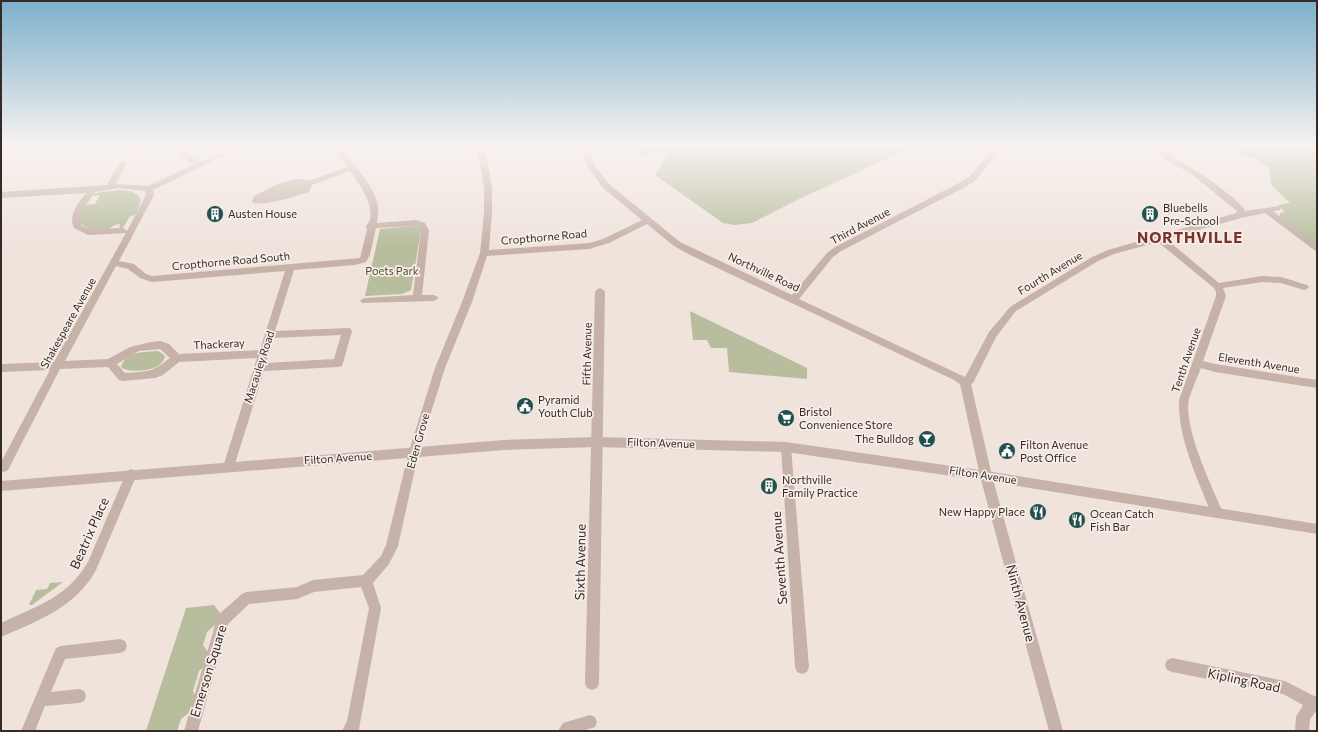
<svg xmlns="http://www.w3.org/2000/svg" width="1318" height="732" font-family="Commissioner,sans-serif">
  <rect width="100%" height="100%" fill="#efe3dc"/>
  <path fill="#b7bd9d" d="M 638,146 L 910,146 L 904,151 L 797,200 L 752,223 L 735,225 L 723,223 L 655,175 L 668,155 L 662,154 L 660,151 L 638,156 Z
    M 1219,146 L 1317,146 L 1317,246 L 1280,218 L 1280,213 L 1285,212 L 1278,205 L 1290,203 L 1272,186 L 1269,168 L 1254,158 Z
    M 302,183 L 304,187 L 302,189 L 266,197 L 291,184 Z
    M 120,190 C 130,191 136,191 141,200 L 136,215 L 130,216 L 123,228 L 119,229 L 120,224 C 111,225 112,228 106,230 C 96,232 86,229 79,222 L 80,211 L 86,205 L 95,204 L 100,195 L 93,196 L 95,193 Z
    M 414,226 L 419,227 L 421,230 L 411,290 L 402,294 L 365,296 L 380,229 Z
    M 690,311 L 807,368 L 807,379 L 729,372 L 727,348 L 711,348 L 707,340 L 693,340 Z
    M 158,351 L 163,354 L 165,357 C 163,362 160,365 156,367 C 148,371 128,373 121,367 C 126,351 144,352 158,351 Z
    M 63,582 L 32,605 L 29,605 L 36,590 L 47,589 L 50,583 Z
    M 214,605 L 220,613 L 216,624 L 207,632 L 203,645 L 208,652 L 203,668 L 199,671 L 193,691 L 195,695 L 190,712 L 181,719 L 177,731 L 146,731 L 186,608 Z"/>
  <g fill="none" stroke-linecap="round" stroke-linejoin="round">
    <path fill="#c6b2a9" fill-rule="evenodd" d="M 131,146 L 139,146 L 135,153 L 132,153 L 128,151 Z
      M 168,146 L 176,146 L 199,162 L 234,146 L 243,146 L 153,190 L 154,195 L 119,261 L 134,264 L 146,274 L 152,276 L 360,258 L 367,230 L 366,226 C 380,212 359,183 350,171 L 312,185 L 309,192 C 297,196 264,206 253,203 L 252,201 L 254,196 C 267,190 295,173 309,181 L 347,167 L 331,146 L 339,146 C 351,162 376,187 378,207 C 379,212 377,218 377,223 L 416,220 L 425,223 L 429,230 L 422,295 L 434,295 L 439,298 L 434,301 L 362,303 L 360,301 L 362,299 L 365,298 L 413,295 L 421,230 L 419,227 L 416,226 L 376,228 L 370,255 L 366,262 L 355,265 L 294,270 L 275,331 L 350,328 L 352,331 L 343,363 L 342,366 L 338,367 L 264,371 L 233,470 L 229,472 L 225,470 L 223,467 L 257,358 L 179,362 L 163,375 L 155,378 L 123,381 L 119,380 L 108,367 L 60,369 L 8,470 L 4,472 L 1,471 L 1,462 L 50,370 L 1,372 L 1,364 L 54,362 L 126,233 L 88,235 L 74,228 C 68,215 78,203 86,193 L 1,198 L 1,192 L 107,185 L 119,163 L 123,161 L 127,163 L 116,184 L 148,186 L 193,165 ZM 302,184 L 304,185 L 303,188 L 265,197 L 290,185 ZM 119,188 L 145,191 L 146,195 L 127,231 L 123,228 L 89,229 L 81,225 L 82,211 L 95,192 ZM 116,266 L 128,269 L 140,278 L 152,282 L 285,271 L 260,350 L 179,354 L 169,344 L 160,341 L 151,342 L 130,347 L 108,359 L 65,361 ZM 341,335 L 334,359 L 266,363 L 273,338 ZM 160,349 L 170,358 C 151,373 149,371 125,373 L 117,364 L 139,351 Z
      M 389,146 L 397,146 L 398,148 L 394,150 L 391,150 Z
      M 477,146 L 485,146 L 492,188 L 492,213 L 489,250 L 589,243 L 603,239 L 642,220 L 603,188 L 588,167 L 581,146 L 589,146 L 596,167 L 609,184 L 680,242 L 792,295 L 827,253 L 835,247 L 961,182 L 970,176 L 995,146 L 1003,146 L 976,180 L 967,186 L 841,251 L 833,257 L 799,299 L 965,377 L 989,332 L 1010,307 L 1092,257 L 1108,250 L 1236,213 L 1237,211 L 1194,176 L 1144,146 C 1147,146 1151,145 1153,146 C 1168,150 1242,199 1245,211 L 1280,206 L 1281,208 L 1280,210 L 1273,211 L 1317,245 L 1317,252 L 1265,213 L 1241,218 L 1166,239 L 1219,283 L 1262,276 L 1281,277 L 1307,285 L 1309,287 L 1307,289 L 1304,290 L 1281,283 L 1262,282 L 1223,288 L 1226,296 L 1203,361 L 1215,364 L 1317,380 L 1317,388 L 1215,372 L 1201,368 C 1197,378 1192,389 1189,399 C 1183,428 1212,486 1223,513 L 1221,517 L 1217,518 L 1213,517 L 1211,513 C 1197,477 1178,439 1179,400 L 1216,296 L 1216,292 L 1214,288 L 1158,242 L 1114,254 L 1098,261 L 1016,311 L 996,337 L 973,383 L 971,384 L 992,476 L 1063,731 L 1049,731 L 980,476 L 960,384 L 952,379 L 688,254 L 674,246 L 647,224 L 609,243 L 589,249 L 487,256 L 472,302 L 445,368 L 419,451 L 398,546 L 389,564 L 373,583 L 381,608 L 359,729 L 358,731 L 342,731 L 347,721 L 369,608 L 361,587 L 314,592 L 297,599 L 249,604 L 228,624 L 198,731 L 184,731 L 218,615 L 242,594 L 246,592 L 297,587 L 313,580 L 363,575 L 381,556 L 386,545 L 409,451 L 435,368 L 462,302 L 480,253 L 484,213 L 484,188 Z
      M 600,288 L 605,291 L 599,683 L 597,688 L 592,690 L 587,688 L 585,683 L 595,291 Z
      M 786,442 L 790,444 L 791,447 L 809,667 L 807,672 L 802,674 L 797,672 L 795,667 L 781,447 L 782,444 Z
      M 131,469 L 135,471 L 137,474 L 96,570 C 76,607 38,621 1,637 L 1,623 C 36,606 66,599 88,562 L 127,471 Z
      M 120,639 L 125,641 L 127,646 L 125,651 L 120,653 L 65,659 L 51,692 L 79,689 L 84,691 L 86,696 L 84,701 L 79,703 L 45,706 L 35,731 L 21,731 L 56,648 L 61,646 Z
      M 1172,658 L 1285,681 L 1314,696 L 1317,696 L 1317,710 L 1310,719 L 1309,731 L 1295,731 L 1296,717 L 1303,705 L 1283,694 L 1172,672 L 1167,670 L 1165,665 L 1167,660 Z
      M 590,715 L 595,717 L 597,722 L 595,727 L 583,731 L 558,731 L 563,723 Z"/>
    <path fill="#c6b2a9" fill-rule="evenodd" d="M 596,437 L 786,442 L 986,471 L 1317,524 L 1317,534 L 986,481 L 786,452 L 596,447 L 504,450 L 1,491 L 1,481 L 504,440 Z"/>
  </g>
  <linearGradient id="sky" x2="0" y2="1"><stop stop-color="#7db0cd"/><stop offset="0.59" stop-color="#f8f2ef"/><stop offset="1" stop-color="#f8f2ef" stop-opacity="0"/></linearGradient>
  <rect width="1318" height="248" fill="url(#sky)"/>
  <defs>
    <g id="building-disc" transform="scale(0.9)"><circle r="9.5" fill="#22514d" stroke="#f7eee8"/><path d="M-4-6H4V6H1V3H-1V6H-4ZM-2.5-4.3h1.7v1.8h-1.7ZM.8-4.3h1.7v1.8H.8ZM-2.5-1h1.7V.8h-1.7ZM.8-1h1.7V.8H.8Z" fill="#fff"/></g>
    <g id="civic-disc" transform="scale(0.9)"><circle r="9.5" fill="#22514d" stroke="#f7eee8"/><path d="M-.6-6.5H3V-4.5H.6V-3L4-1V1h2V6H-6V1h2V-1L-.6-3ZM-1.2 2.5V6h2.4V2.5Z" fill="#fff"/></g>
    <g id="supermarket-disc" transform="scale(0.9)"><circle r="9.5" fill="#22514d" stroke="#f7eee8"/><path d="M-6-5.5h2.5l.6 2H6L4.5 2H-2.5L-4.4-4H-6ZM-1.5 3.2a1.3 1.3 0 1 0 .1 0ZM3 3.2a1.3 1.3 0 1 0 .1 0Z" fill="#fff"/></g>
    <g id="bar-disc" transform="scale(0.9)"><circle r="9.5" fill="#22514d" stroke="#f7eee8"/><path d="M-6-5H6L.8 .8V4.5H3.5V6h-7V4.5H-.8V.8Z" fill="#fff"/></g>
    <g id="restaurant-disc" transform="scale(0.9)"><circle r="9.5" fill="#22514d" stroke="#f7eee8"/><path d="M-5-6h1v4h1v-4h1v4h1v-4h1v5L-1.5 .5V6h-2V.5L-5-1ZM5-6V6H3V1.5H1.5Q1.5-4 5-6Z" fill="#fff"/></g>
  </defs>
  <g fill-rule="evenodd">
    <use href="#building-disc" x="215" y="214"/>
    <use href="#building-disc" x="1150" y="214"/>
    <use href="#civic-disc" x="525" y="406"/>
    <use href="#supermarket-disc" x="786" y="418"/>
    <use href="#bar-disc" x="927" y="439"/>
    <use href="#civic-disc" x="1007" y="451"/>
    <use href="#building-disc" x="769" y="486"/>
    <use href="#restaurant-disc" x="1038" y="512"/>
    <use href="#restaurant-disc" x="1077" y="520"/>
  </g>
  <g text-anchor="middle" stroke-width="3.5" stroke-linejoin="round" paint-order="stroke">
    <g font-size="11" fill="#342a28" stroke="#f7eee8" text-anchor="start">
      <text x="1163" y="212">Bluebells<tspan x="1163" dy="13">Pre-School</tspan></text>
      <text x="228" y="218">Austen House</text>
      <text x="538" y="404">Pyramid<tspan x="538" dy="13">Youth Club</tspan></text>
      <text x="799" y="416">Bristol<tspan x="799" dy="13">Convenience Store</tspan></text>
      <text x="914" y="443" text-anchor="end">The Bulldog</text>
      <text x="1020" y="449">Filton Avenue<tspan x="1020" dy="13">Post Office</tspan></text>
      <text x="782" y="484">Northville<tspan x="782" dy="13">Family Practice</tspan></text>
      <text x="1025" y="516" text-anchor="end">New Happy Place</text>
      <text x="1090" y="518">Ocean Catch<tspan x="1090" dy="13">Fish Bar</tspan></text>
    </g>
    <g font-size="11" fill="#342a28" stroke="#f7eee8">
      <text transform="translate(860 226) rotate(-28)" y="4">Third Avenue</text>
      <text transform="translate(544 237) rotate(-5)" y="4">Cropthorne Road</text>
      <text transform="translate(231 261) rotate(-5)" y="4">Cropthorne Road South</text>
      <text transform="translate(764 272) rotate(25)" y="4">Northville Road</text>
      <text transform="translate(1050 273) rotate(-31)" y="4">Fourth Avenue</text>
      <text transform="translate(68 323) rotate(-61)" y="4">Shakespeare Avenue</text>
      <text transform="translate(219 344) rotate(-3)" y="4">Thackeray</text>
      <text transform="translate(587 354) rotate(-89)" y="4">Fifth Avenue</text>
      <text transform="translate(1186 360) rotate(-71)" y="4">Tenth Avenue</text>
      <text transform="translate(1259 363) rotate(9)" y="4">Eleventh Avenue</text>
      <text transform="translate(259 367) rotate(-72)" y="4">Macauley Road</text>
      <text transform="translate(418 441) rotate(-74)" y="4">Eden Grove</text>
      <text transform="translate(661 443) rotate(2)" y="4">Filton Avenue</text>
      <text transform="translate(338 458) rotate(-4)" y="4">Filton Avenue</text>
      <text transform="translate(983 475) rotate(9)" y="4">Filton Avenue</text>
    </g>
    <g font-size="11" fill="#49502e" stroke="#f7eee8">
      <text x="392" y="275">Poets Park</text>
    </g>
    <g font-size="13" fill="#342a28" stroke="#f7eee8">
      <text transform="translate(89 533) rotate(-66)" y="5">Beatrix Place</text>
      <text transform="translate(779 558) rotate(-94)" y="5">Seventh Avenue</text>
      <text transform="translate(580 562) rotate(-89)" y="5">Sixth Avenue</text>
      <text transform="translate(1021 603) rotate(75)" y="5">Ninth Avenue</text>
      <text transform="translate(208 671) rotate(-73)" y="5">Emerson Square</text>
      <text transform="translate(1244 680) rotate(12)" y="5">Kipling Road</text>
    </g>
    <g font-size="15" font-weight="bold" letter-spacing="1" fill="#7b3029" stroke="#f7eee8">
      <text x="1190" y="243">NORTHVILLE</text>
    </g>
  </g>
  <rect width="1318" height="732" fill="none" stroke="#342a28" stroke-width="4"/>
</svg>
